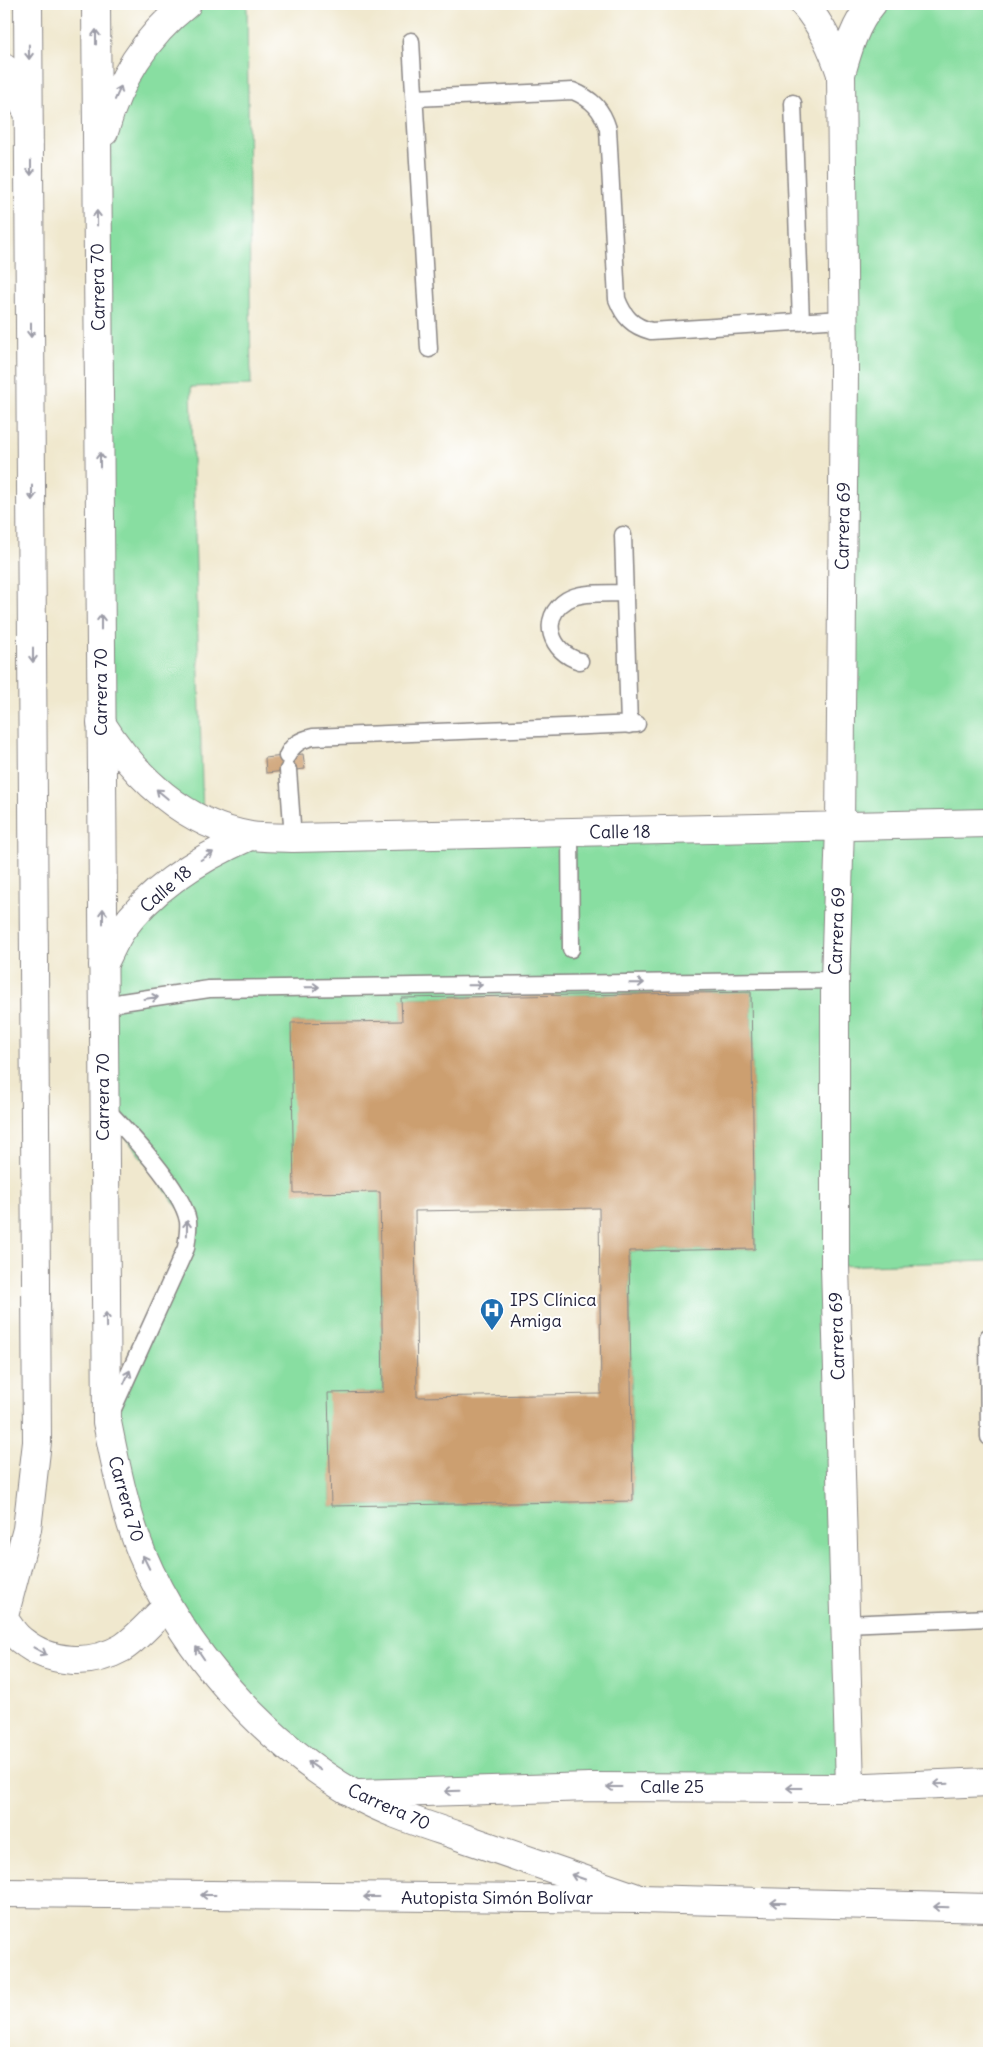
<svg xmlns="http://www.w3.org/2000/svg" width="993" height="2057" font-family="Delius,sans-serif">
  <rect width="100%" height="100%" fill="#fff"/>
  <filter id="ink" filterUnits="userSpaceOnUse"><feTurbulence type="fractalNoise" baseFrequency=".02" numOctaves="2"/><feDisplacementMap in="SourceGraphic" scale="10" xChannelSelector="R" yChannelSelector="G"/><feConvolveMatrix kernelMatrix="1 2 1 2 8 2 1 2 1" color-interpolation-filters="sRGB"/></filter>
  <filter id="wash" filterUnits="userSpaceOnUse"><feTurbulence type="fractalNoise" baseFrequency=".0096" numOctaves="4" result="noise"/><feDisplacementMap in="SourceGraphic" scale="20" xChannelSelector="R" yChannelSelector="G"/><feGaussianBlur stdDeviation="1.12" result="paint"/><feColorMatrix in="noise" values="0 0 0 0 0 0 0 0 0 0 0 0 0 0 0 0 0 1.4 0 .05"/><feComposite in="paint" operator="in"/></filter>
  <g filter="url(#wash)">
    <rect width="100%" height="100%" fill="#f0e8ce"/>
    <path fill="#88dea1" stroke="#55806e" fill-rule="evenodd" d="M 187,4 L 247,4 L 251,385 L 191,387 L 203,821 L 101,723 L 108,120 Z
      M 872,4 L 989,4 L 989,1261 L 836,1266 L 843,1788 L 354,1795 L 280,1742 L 168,1606 L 107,1422 L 186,1248 L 188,1221 L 103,1106 L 103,1008 L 122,931 L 250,836 L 840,827 L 841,74 ZM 751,992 L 755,1249 L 629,1251 L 633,1501 L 331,1506 L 329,1394 L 383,1392 L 380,1192 L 292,1049 L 292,1023 L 402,1021 L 402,998 Z"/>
    <g id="blocks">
      <path fill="#cc9f70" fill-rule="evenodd" d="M 303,754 L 305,769 L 266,773 L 265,758 Z
        M 751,992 L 755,1249 L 629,1251 L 633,1501 L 331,1506 L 328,1393 L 383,1392 L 380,1192 L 294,1193 L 291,1023 L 402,1021 L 401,998 ZM 599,1208 L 601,1394 L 417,1397 L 415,1211 Z"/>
    </g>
  </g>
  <g filter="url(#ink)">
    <use href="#blocks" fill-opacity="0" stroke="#898584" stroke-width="1"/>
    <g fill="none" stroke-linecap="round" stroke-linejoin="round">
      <g stroke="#898584" stroke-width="19">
        <path id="lane" d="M 411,41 L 429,349
          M 415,98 L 573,91 C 592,99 602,109 608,129 L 617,299 C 624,317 632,326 651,331 L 842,319
          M 793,103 L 801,322
          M 623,535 L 629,725
          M 580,661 C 551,653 538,618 567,600 C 581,591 608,594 625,593
          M 287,756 C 293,744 300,740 313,737 L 637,724
          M 288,770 L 293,838
          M 570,833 L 571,949
          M 103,1008 L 122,1002 L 209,989 L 835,980
          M 104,1107 C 128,1132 182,1188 188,1221 C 189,1229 187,1239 186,1248 L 112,1411
          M 988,1337 L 989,1437
          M 845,1624 L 989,1618"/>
      </g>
      <g stroke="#898584" stroke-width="30">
        <path id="street" d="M 804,4 C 822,26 832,47 841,74
          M 101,723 C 135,777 185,825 251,836 C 264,838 279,837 293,838 L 989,823
          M 103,965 C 109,954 114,941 121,931 C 152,887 202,857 250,836
          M 850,1787 L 835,1266 L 835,980 L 840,827 L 844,372 L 841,74 C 848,49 855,24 872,4"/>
      </g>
      <g stroke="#898584" stroke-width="30">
        <path id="secondary" d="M 96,4 L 107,1422 C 116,1467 125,1512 142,1554 C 183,1651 264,1741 354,1794 C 388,1814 427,1825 464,1838 C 521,1858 577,1877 634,1897
          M 4,68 L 27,111
          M 104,132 C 118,82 145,37 187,4
          M 4,1616 L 27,1529 L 37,1442 L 28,4
          M 4,1619 C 9,1626 14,1635 21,1640 C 50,1664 90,1666 122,1648 C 137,1639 154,1618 168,1606
          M 359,1794 L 590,1787 L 843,1788 L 989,1782"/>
      </g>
      <g stroke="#898584" stroke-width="30">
        <path id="highway" d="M 4,1893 L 640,1899 L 989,1908"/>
      </g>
      <use href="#lane" stroke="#fff" stroke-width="16"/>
      <use href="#street" stroke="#fff" stroke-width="28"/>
      <use href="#secondary" stroke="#fff" stroke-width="28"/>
      <use href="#highway" stroke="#fff" stroke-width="28"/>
    </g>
    <defs><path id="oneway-shaft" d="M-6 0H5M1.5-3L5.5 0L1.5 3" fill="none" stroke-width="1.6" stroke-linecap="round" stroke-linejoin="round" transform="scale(1.25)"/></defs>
    <g stroke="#9c9ca7">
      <use href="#oneway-shaft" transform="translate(96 37) rotate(-90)"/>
      <use href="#oneway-shaft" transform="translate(29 52) rotate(89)"/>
      <use href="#oneway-shaft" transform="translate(118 93) rotate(-66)"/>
      <use href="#oneway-shaft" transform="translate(31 168) rotate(90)"/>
      <use href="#oneway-shaft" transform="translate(97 218) rotate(-91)"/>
      <use href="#oneway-shaft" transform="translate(31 330) rotate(90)"/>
      <use href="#oneway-shaft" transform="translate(100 460) rotate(-90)"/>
      <use href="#oneway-shaft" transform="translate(32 493) rotate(90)"/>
      <use href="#oneway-shaft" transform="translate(101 622) rotate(-90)"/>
      <use href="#oneway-shaft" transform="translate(33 655) rotate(90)"/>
      <use href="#oneway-shaft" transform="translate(162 794) rotate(-140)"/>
      <use href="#oneway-shaft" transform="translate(207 856) rotate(-32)"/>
      <use href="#oneway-shaft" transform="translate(103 916) rotate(-90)"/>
      <use href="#oneway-shaft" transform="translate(637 983) rotate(-1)"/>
      <use href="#oneway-shaft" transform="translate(475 985) rotate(-1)"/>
      <use href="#oneway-shaft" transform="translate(312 987) rotate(-1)"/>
      <use href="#oneway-shaft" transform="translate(151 998) rotate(-7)"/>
      <use href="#oneway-shaft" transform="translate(187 1228) rotate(-89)"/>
      <use href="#oneway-shaft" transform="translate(106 1320) rotate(-91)"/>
      <use href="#oneway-shaft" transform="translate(127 1377) rotate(-66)"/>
      <use href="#oneway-shaft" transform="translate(146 1562) rotate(-116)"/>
      <use href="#oneway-shaft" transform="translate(40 1651) rotate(29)"/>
      <use href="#oneway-shaft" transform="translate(200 1653) rotate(-124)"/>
      <use href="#oneway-shaft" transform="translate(314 1766) rotate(-145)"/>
      <use href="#oneway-shaft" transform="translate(941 1784) rotate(178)"/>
      <use href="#oneway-shaft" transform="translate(614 1787) rotate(-180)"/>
      <use href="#oneway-shaft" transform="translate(794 1788) rotate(-180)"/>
      <use href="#oneway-shaft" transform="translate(452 1791) rotate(178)"/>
      <use href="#oneway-shaft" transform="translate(578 1877) rotate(-161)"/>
      <use href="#oneway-shaft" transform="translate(208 1895) rotate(-180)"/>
      <use href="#oneway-shaft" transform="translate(371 1897) rotate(-180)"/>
      <use href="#oneway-shaft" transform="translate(778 1903) rotate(-178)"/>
      <use href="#oneway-shaft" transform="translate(941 1907) rotate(-178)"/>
    </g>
  </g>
  <defs>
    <g id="hospital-pin" transform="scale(1.25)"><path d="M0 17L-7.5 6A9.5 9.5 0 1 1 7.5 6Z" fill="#1f6fb2" stroke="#fff"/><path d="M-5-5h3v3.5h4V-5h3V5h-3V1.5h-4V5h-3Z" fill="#fff"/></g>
  </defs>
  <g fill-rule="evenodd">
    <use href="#hospital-pin" x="492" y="1310"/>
  </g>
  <g text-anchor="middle" stroke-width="4" stroke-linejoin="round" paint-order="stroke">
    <g font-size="18" fill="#22223b" stroke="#fff">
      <text transform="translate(98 287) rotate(-91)" y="6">Carrera 70</text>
      <text transform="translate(843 526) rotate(-89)" y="6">Carrera 69</text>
      <text transform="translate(101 692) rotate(-90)" y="6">Carrera 70</text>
      <text transform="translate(620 832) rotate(-1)" y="6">Calle 18</text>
      <text transform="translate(166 889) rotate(-41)" y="6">Calle 18</text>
      <text transform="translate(837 931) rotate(-88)" y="6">Carrera 69</text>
      <text transform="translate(103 1097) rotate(-90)" y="6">Carrera 70</text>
      <text transform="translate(837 1336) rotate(-92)" y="6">Carrera 69</text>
      <text transform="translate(126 1499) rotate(74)" y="6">Carrera 70</text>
      <text x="672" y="1793">Calle 25</text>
      <text transform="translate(389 1807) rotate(24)" y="6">Carrera 70</text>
      <text x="497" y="1904">Autopista Simón Bolívar</text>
    </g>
    <g font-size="18" fill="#22223b" stroke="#fff" text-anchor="start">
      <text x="510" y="1306">IPS Clínica<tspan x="510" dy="21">Amiga</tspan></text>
    </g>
  </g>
  <rect width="993" height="2057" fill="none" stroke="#fff" stroke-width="20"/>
</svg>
